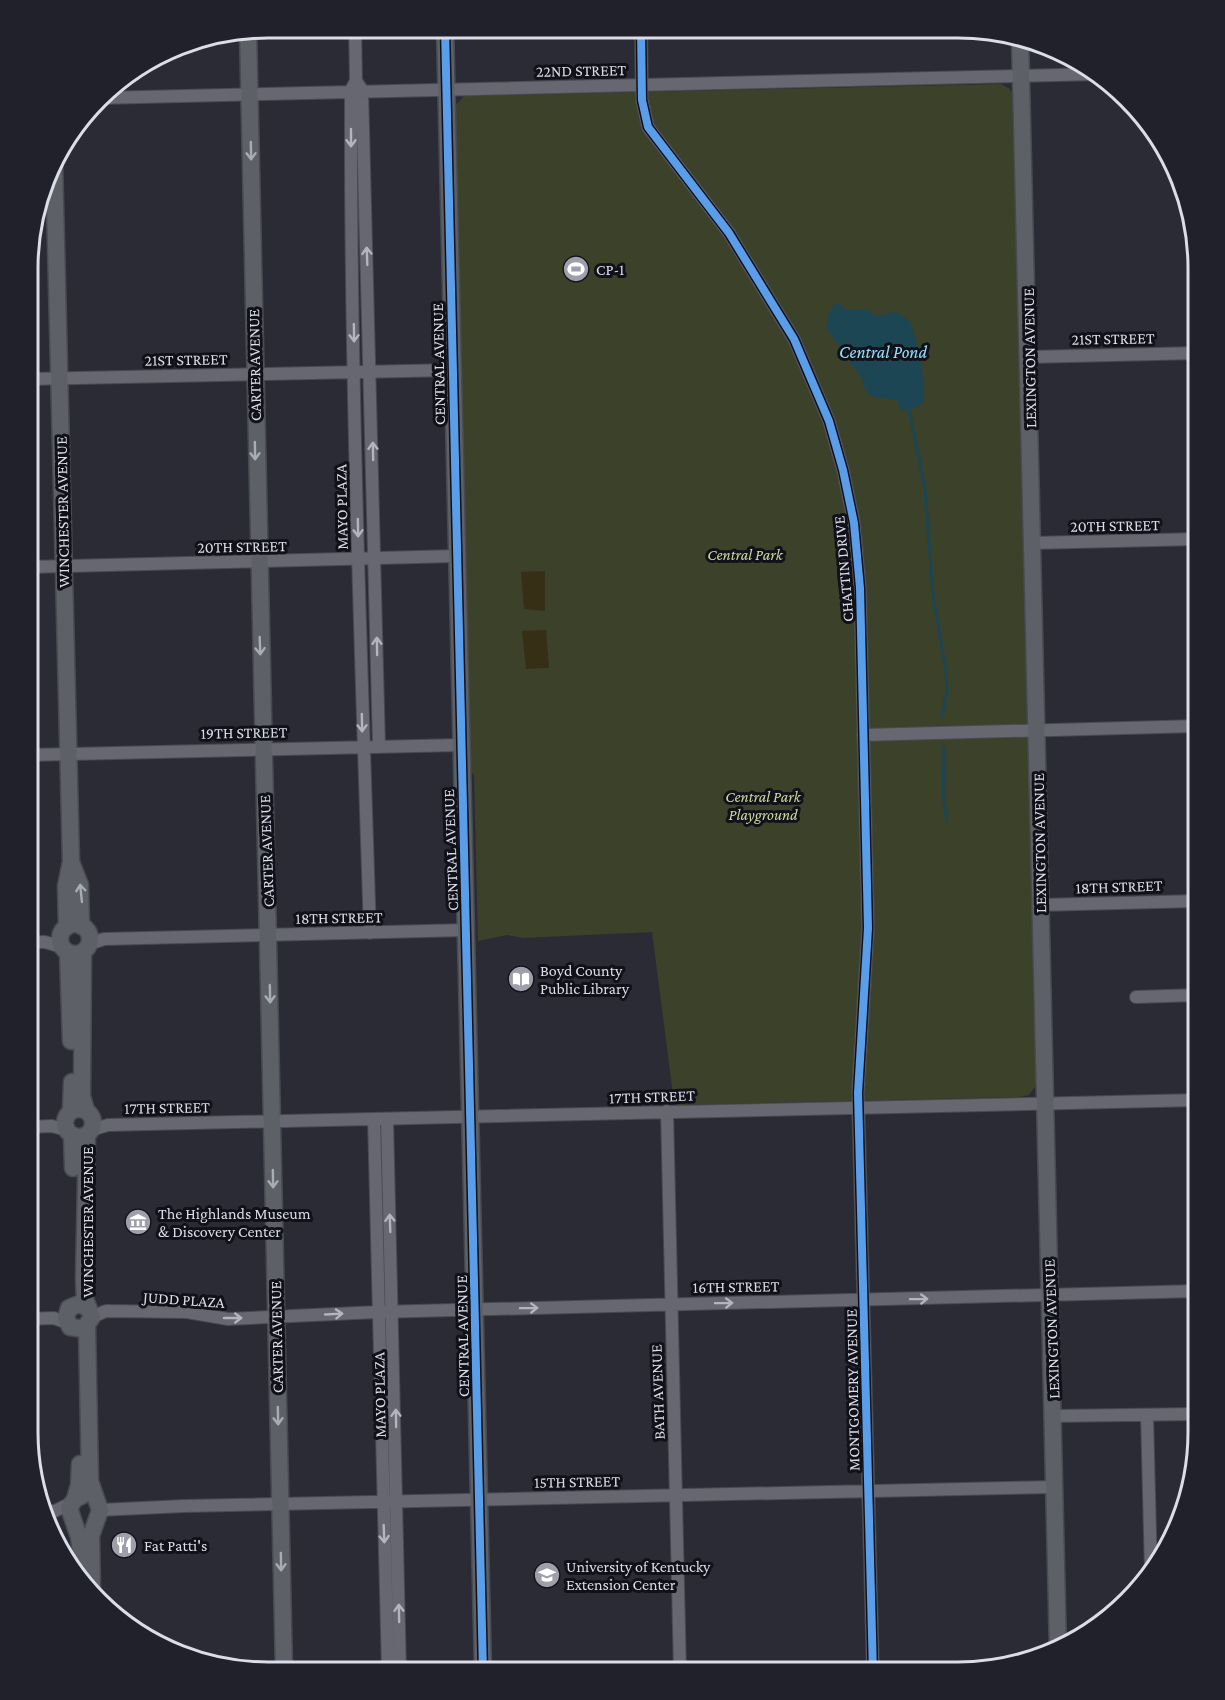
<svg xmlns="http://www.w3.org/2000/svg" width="1225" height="1700" font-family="'Crimson Pro',serif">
  <rect width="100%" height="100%" fill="#2a2b35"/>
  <path fill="#3c4129" d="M 1001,84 L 1010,89 L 1014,98 L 1037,1084 L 1029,1095 L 1019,1097 L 677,1105 L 674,1102 L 652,932 L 523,938 L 507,935 L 478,941 L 474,775 L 469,770 L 454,107 L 464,96 Z"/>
  <path fill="#362f15" d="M 545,571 L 545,611 L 524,609 L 521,572 Z
    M 546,630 L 549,668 L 526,669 L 522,631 Z"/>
  <path fill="#1d4654" d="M 835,304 L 840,304 L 846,310 L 868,310 L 877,316 L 896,312 L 909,320 C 915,329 929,392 923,402 C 919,408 908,409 902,411 L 896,400 L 874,397 L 866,391 L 862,379 L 826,327 L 828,315 Z"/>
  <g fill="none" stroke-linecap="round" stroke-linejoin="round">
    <path stroke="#1d4654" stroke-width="3" d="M 909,409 L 925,490 L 933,594 L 946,672 L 947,689 L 942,717
      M 944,748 L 943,794 L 947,821"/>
    <g stroke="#484951" stroke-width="14">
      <path id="street" d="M 355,27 L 356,81 L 362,90 L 379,746
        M 641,28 L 642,100 L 648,127 L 729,233 L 794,339 L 829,421 L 843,470 L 854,523 L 860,588 L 868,928 L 858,1093 L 873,1673
        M 356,81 L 351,90 C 350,371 361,652 370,933
        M 100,98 L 1099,74
        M 1029,357 L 1198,353
        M 29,379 L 452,370
        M 1033,543 L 1198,539
        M 29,567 L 456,556
        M 863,735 L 1198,726
        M 28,755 L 460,745
        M 1040,905 L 1198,901
        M 28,942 L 45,942 L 62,947
        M 89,944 L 104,939 L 466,930
        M 1136,997 L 1198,995
        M 667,1111 L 680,1672
        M 374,1119 L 388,1671
        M 387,1119 L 400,1671
        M 28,1127 L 52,1126 L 66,1130
        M 91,1130 L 108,1125 L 1198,1100
        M 92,1317 L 106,1311 L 187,1312 L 228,1319 L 378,1312 L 1198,1291
        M 27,1319 L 54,1318 L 67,1323
        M 1147,1415 L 1151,1573
        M 1053,1416 L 1197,1414
        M 100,1510 L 184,1506 L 1055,1487
        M 45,1511 L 55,1511 L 71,1503"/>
    </g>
    <g stroke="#484951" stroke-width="19">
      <path id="secondary" d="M 445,28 L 483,1672
        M 248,30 L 284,1671
        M 1020,37 L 1058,1650
        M 54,161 L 71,862 L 66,886 L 67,927
        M 71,862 L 80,885 L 81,926
        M60 939a15 15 0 1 1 30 0a15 15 0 1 1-30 0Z
        M 83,952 L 82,1096 L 86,1110
        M 68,953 L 71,1041
        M65 1123a14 14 0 1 1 28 0a14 14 0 1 1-28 0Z
        M 71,1111 L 72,1082
        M 87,1135 L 84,1280 L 85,1299 L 92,1317 L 84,1329 L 70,1327 L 66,1318 L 69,1308 L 79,1304 L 88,1308
        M 72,1136 L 73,1168
        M 87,1327 L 90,1481 L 100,1510 L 91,1536 L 92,1595
        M 75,1499 L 79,1485 L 80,1464
        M 82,1558 L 79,1537 L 69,1508 L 75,1499 L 83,1495"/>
    </g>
    <use href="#street" stroke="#666770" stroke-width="12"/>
    <use href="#secondary" stroke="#5d6167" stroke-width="16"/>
    <g stroke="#101119" stroke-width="11">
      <path id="cycleway" d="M 445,28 L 483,1672
        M 641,28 L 642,100 L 648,127 L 729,233 L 794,339 L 829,421 L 843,470 L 854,523 L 860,588 L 868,928 L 858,1093 L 873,1673"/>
    </g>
    <use href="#cycleway" stroke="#5a9eea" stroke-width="8"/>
  </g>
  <defs><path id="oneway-shaft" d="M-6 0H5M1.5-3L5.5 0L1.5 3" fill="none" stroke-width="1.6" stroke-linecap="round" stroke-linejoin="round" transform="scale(1.5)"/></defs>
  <g stroke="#b3b4bf">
    <use href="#oneway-shaft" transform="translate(351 138) rotate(90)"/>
    <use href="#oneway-shaft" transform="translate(367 256) rotate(-92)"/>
    <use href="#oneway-shaft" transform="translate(354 333) rotate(89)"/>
    <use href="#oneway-shaft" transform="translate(373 451) rotate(-91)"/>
    <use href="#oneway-shaft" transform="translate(358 528) rotate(89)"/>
    <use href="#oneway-shaft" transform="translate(377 646) rotate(-91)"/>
    <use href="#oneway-shaft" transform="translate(362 723) rotate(89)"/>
    <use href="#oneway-shaft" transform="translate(390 1223) rotate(-92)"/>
    <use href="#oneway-shaft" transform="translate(919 1299) rotate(-1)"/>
    <use href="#oneway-shaft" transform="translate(724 1303) rotate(-1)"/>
    <use href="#oneway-shaft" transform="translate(529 1308) rotate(-1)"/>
    <use href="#oneway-shaft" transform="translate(334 1314) rotate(-3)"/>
    <use href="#oneway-shaft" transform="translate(233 1318)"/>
    <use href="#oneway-shaft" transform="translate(396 1418) rotate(-91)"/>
    <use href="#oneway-shaft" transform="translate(384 1534) rotate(88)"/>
    <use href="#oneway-shaft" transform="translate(399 1613) rotate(-91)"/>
  </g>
  <g stroke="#a9abb5">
    <use href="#oneway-shaft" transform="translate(251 151) rotate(89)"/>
    <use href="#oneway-shaft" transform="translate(255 451) rotate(89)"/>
    <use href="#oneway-shaft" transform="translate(260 646) rotate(88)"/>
    <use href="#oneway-shaft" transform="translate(81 893) rotate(-96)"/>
    <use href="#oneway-shaft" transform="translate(270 994) rotate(89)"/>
    <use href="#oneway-shaft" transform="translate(273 1179) rotate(89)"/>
    <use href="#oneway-shaft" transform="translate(278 1416) rotate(89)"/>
    <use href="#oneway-shaft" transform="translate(281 1562) rotate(89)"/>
  </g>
  <defs>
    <g id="stadium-disc" transform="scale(1.35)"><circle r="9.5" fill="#9e9faa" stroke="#101119"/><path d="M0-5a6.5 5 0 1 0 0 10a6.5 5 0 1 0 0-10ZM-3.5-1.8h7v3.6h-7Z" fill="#fff"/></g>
    <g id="library-disc" transform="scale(1.35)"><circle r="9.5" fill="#9e9faa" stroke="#101119"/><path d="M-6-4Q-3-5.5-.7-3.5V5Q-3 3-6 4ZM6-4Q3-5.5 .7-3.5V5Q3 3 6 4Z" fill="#fff"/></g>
    <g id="museum-disc" transform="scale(1.35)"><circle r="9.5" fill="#9e9faa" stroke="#101119"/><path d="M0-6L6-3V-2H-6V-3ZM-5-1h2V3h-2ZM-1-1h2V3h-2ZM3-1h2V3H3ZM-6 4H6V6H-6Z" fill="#fff"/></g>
    <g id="restaurant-disc" transform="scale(1.35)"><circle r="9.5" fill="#9e9faa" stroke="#101119"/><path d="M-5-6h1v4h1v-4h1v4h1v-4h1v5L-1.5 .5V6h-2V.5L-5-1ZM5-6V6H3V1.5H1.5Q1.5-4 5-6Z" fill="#fff"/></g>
    <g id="school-disc" transform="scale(1.35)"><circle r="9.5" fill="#9e9faa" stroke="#101119"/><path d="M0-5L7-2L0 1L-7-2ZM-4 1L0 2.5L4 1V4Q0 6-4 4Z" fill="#fff"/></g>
  </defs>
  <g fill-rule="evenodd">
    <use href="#stadium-disc" x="576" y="269"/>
    <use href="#library-disc" x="521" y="979"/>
    <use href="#museum-disc" x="138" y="1222"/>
    <use href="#restaurant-disc" x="124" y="1545"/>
    <use href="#school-disc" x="547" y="1575"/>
  </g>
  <g text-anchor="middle" stroke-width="6" stroke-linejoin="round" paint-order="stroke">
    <g font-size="16" fill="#dcdde9" stroke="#101119">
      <text transform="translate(581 70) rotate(-1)" y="6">22ND STREET</text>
      <text transform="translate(1113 338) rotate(-1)" y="6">21ST STREET</text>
      <text transform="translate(1029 358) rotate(-91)" y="6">LEXINGTON AVENUE</text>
      <text transform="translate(186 359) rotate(-1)" y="6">21ST STREET</text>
      <text transform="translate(438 364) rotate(-91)" y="6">CENTRAL AVENUE</text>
      <text transform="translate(254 365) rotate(-91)" y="6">CARTER AVENUE</text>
      <text transform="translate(341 507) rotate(-91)" y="6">MAYO PLAZA</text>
      <text transform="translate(62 512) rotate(-91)" y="6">WINCHESTER AVENUE</text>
      <text transform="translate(1115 525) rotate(-1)" y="6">20TH STREET</text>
      <text transform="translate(242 546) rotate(-1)" y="6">20TH STREET</text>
      <text transform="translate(843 569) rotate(-95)" y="6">CHATTIN DRIVE</text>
      <text transform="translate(244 732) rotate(-1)" y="6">19TH STREET</text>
      <text transform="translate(1039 843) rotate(-91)" y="6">LEXINGTON AVENUE</text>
      <text transform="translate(450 850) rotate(-92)" y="6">CENTRAL AVENUE</text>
      <text transform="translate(266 851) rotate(-92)" y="6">CARTER AVENUE</text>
      <text transform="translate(1119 886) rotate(-2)" y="6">18TH STREET</text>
      <text transform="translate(339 917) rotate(-1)" y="6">18TH STREET</text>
      <text transform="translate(652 1096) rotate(-2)" y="6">17TH STREET</text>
      <text transform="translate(167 1107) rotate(-1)" y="6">17TH STREET</text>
      <text transform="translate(87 1222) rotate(-90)" y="6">WINCHESTER AVENUE</text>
      <text transform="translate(736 1286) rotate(-1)" y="6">16TH STREET</text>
      <text transform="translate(184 1299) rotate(4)" y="6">JUDD PLAZA</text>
      <text transform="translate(1051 1329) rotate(-92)" y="6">LEXINGTON AVENUE</text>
      <text transform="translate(462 1336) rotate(-91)" y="6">CENTRAL AVENUE</text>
      <text transform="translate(276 1337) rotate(-91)" y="6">CARTER AVENUE</text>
      <text transform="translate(852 1390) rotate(-91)" y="6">MONTGOMERY AVENUE</text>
      <text transform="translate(657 1392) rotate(-92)" y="6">BATH AVENUE</text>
      <text transform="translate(379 1395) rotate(-91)" y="6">MAYO PLAZA</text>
      <text transform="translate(577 1481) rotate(-1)" y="6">15TH STREET</text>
    </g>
    <g font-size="16" fill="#dcdde9" stroke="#101119" text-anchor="start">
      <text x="596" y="275">CP-1</text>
      <text x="540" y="976">Boyd County<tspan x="540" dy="18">Public Library</tspan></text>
      <text x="158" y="1219">The Highlands Museum<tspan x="158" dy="18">&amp; Discovery Center</tspan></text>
      <text x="144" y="1551">Fat Patti's</text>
      <text x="566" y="1572">University of Kentucky<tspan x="566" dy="18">Extension Center</tspan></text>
    </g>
    <g font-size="16" font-style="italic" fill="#d0da9a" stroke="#101119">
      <text x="745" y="560">Central Park</text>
      <text x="763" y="802">Central Park<tspan x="763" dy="18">Playground</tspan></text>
    </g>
    <g font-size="18" font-style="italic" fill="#94e0fc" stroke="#101119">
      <text x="883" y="358">Central Pond</text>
    </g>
  </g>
  <path d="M0 0H1225V1700H0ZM268 38H958A230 230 0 0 1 1188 268V1432A230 230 0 0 1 958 1662H268A230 230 0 0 1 38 1432V268A230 230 0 0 1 268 38Z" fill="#20212a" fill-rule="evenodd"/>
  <path fill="none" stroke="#dcdde9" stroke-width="3" d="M268 38H958A230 230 0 0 1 1188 268V1432A230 230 0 0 1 958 1662H268A230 230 0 0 1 38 1432V268A230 230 0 0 1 268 38Z"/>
</svg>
